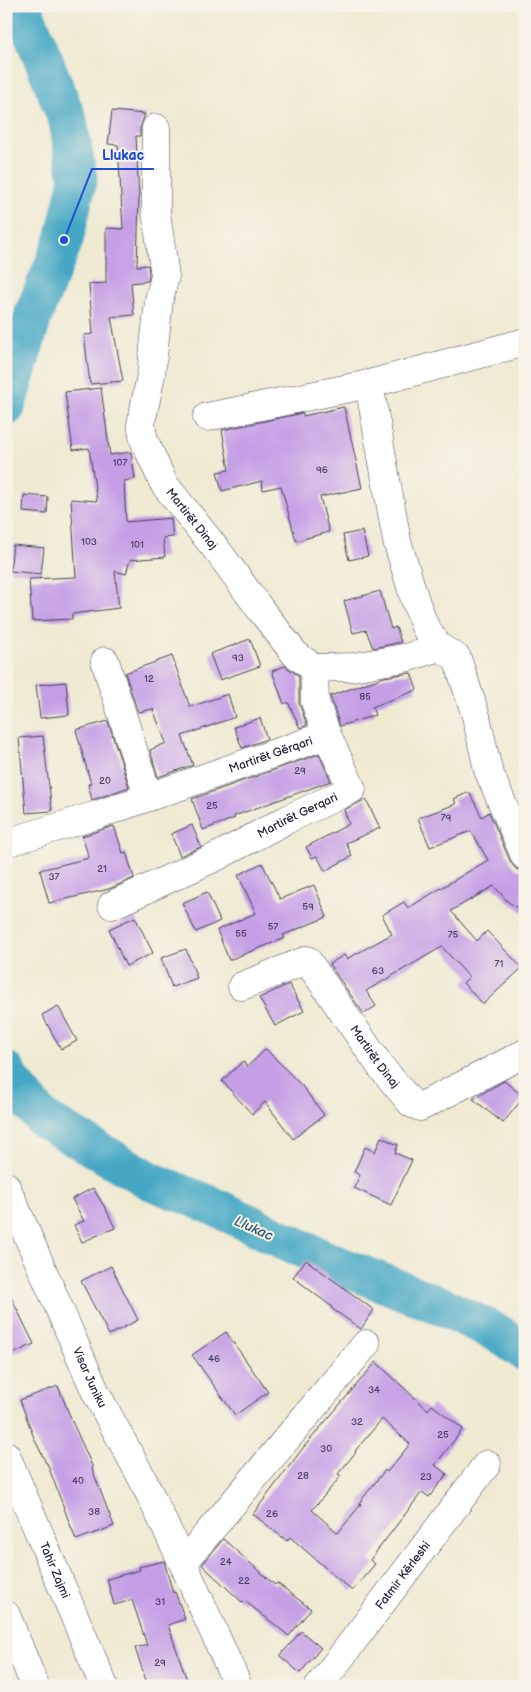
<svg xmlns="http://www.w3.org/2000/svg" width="531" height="1692" font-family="'Balsamiq Sans',sans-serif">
  <rect width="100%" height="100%" fill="#f7f3e8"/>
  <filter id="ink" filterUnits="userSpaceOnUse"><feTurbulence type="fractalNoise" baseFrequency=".02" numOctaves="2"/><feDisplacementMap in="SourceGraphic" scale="10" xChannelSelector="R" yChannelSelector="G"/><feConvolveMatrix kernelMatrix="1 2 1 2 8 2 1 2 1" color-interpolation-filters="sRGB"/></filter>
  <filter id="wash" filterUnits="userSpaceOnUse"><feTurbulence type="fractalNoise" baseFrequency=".0096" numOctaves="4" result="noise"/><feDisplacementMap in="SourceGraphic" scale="20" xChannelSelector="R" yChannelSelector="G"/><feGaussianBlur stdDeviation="1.12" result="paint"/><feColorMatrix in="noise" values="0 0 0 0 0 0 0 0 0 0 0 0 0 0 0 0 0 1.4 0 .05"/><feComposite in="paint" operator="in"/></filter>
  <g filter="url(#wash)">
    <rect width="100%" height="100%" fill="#f0ead3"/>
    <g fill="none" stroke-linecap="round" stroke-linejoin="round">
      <path stroke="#44a7c4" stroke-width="39" d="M 6,407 L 34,313 L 64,240 L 78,179 L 68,121 L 22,6
        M 6,1071 L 11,1080 L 43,1119 L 151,1181 L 211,1205 L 328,1261 L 444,1307 L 499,1334 L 525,1352"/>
    </g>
    <g id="blocks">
      <path fill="#c49fe6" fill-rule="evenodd" d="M 112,111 L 145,114 L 140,128 L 140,136 L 136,136 L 139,199 L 137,266 L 148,265 L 149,275 L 148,281 L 131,283 L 134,315 L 111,317 L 123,381 L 90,384 L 84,335 L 93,334 L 89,284 L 106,283 L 106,228 L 123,229 L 118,145 L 108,144 Z
        M 101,388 L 110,455 L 131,452 L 135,479 L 124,481 L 126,522 L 171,518 L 173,537 L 163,538 L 165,557 L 130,560 L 126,574 L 115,571 L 119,608 L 72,614 L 72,619 L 32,621 L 29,579 L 76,577 L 71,499 L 97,501 L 89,448 L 73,450 L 65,392 Z
        M 344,407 L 362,488 L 320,497 L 329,532 L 296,541 L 281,486 L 263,490 L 262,481 L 222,491 L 217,472 L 229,470 L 222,430 L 303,413 L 303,416 Z
        M 24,495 L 48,497 L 47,514 L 23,512 Z
        M 362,531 L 368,556 L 349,560 L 343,535 Z
        M 13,545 L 44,548 L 41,574 L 10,571 Z
        M 380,591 L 391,629 L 396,627 L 401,642 L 373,648 L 366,630 L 353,633 L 344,601 Z
        M 250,639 L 260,666 L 220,680 L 210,654 Z
        M 172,656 L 190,707 L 228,694 L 235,717 L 182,736 L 193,765 L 158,777 L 150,750 L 166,743 L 153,709 L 138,712 L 125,673 Z
        M 285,666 L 299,676 L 299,703 L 307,725 L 300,728 L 288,702 L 284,704 L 272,671 Z
        M 411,673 L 417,690 L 372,707 L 375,715 L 340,726 L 330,696 L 384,677 Z
        M 66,682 L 69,715 L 40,718 L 36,685 Z
        M 260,718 L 267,739 L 242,748 L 234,727 Z
        M 108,721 L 129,787 L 92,800 L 88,784 L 91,784 L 76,730 Z
        M 43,736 L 52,811 L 26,813 L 19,738 Z
        M 319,754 L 331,781 L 234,816 L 235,818 L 203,830 L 192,799 Z
        M 469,792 L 482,817 L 489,812 L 511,863 L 516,869 L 525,871 L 525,913 L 507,901 L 494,886 L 451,911 L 477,941 L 487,931 L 522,968 L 483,1004 L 463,983 L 469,977 L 442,947 L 366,991 L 376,1006 L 364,1014 L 329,964 L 344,955 L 347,959 L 392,934 L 382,915 L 404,902 L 408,908 L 488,860 L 471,831 L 430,847 L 418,818 L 456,804 L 454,799 Z
        M 366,799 L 380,828 L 346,843 L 352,856 L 325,871 L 317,856 L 312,858 L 306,847 L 349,824 L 344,810 Z
        M 192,825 L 201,847 L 180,856 L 171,834 Z
        M 114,826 L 123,853 L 126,852 L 134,878 L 109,889 L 49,903 L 40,870 L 89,858 L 82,836 Z
        M 262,863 L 280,899 L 314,885 L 327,917 L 283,935 L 285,938 L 229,960 L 217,930 L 256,913 L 238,875 Z
        M 207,892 L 220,921 L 196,932 L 182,903 Z
        M 135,917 L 153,953 L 126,966 L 109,929 Z
        M 186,949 L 197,978 L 172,987 L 161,958 Z
        M 289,984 L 304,1011 L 275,1026 L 259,998 Z
        M 58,1006 L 77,1041 L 61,1049 L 42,1015 Z
        M 266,1049 L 302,1086 L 324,1115 L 293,1139 L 265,1102 L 252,1114 L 222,1081 L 243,1061 L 247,1067 Z
        M 504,1081 L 524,1097 L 503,1123 L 473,1099 Z
        M 381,1137 L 398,1145 L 395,1153 L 412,1160 L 391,1205 L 354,1188 L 360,1175 L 354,1172 L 365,1147 L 375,1152 Z
        M 93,1188 L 107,1211 L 115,1228 L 82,1242 L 74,1225 L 84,1221 L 72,1199 Z
        M 306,1260 L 374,1310 L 361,1329 L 331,1308 L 332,1307 L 293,1277 Z
        M 111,1266 L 138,1320 L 109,1335 L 81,1281 Z
        M 6,1287 L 34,1344 L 6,1357 Z
        M 226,1332 L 268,1392 L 235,1415 L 192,1355 Z
        M 376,1362 L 428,1410 L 432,1405 L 463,1429 L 435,1465 L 447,1474 L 429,1497 L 422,1492 L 370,1560 L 375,1564 L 352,1591 L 290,1537 L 287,1541 L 253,1514 L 303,1448 ZM 382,1419 L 410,1444 L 387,1472 L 385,1470 L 359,1503 L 361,1504 L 338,1533 L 312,1510 L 341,1476 L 338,1474 L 356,1452 L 355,1451 Z
        M 58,1386 L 72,1421 L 93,1468 L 92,1469 L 114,1526 L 76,1540 L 47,1463 L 46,1463 L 34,1438 L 20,1400 Z
        M 223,1539 L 275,1585 L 277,1583 L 311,1609 L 289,1636 L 245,1601 L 243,1603 L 202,1565 Z
        M 164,1561 L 173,1593 L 175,1592 L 185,1619 L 168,1625 L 189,1686 L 148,1686 L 135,1648 L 147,1645 L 132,1600 L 114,1605 L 107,1579 L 140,1570 L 139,1567 Z
        M 301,1631 L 321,1648 L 300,1673 L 280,1656 Z"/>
    </g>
  </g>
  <g filter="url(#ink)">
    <use href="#blocks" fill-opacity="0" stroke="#414052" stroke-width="1"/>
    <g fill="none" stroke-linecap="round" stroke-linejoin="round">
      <g stroke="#414052" stroke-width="29">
        <g id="minor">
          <path id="s1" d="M 156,128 L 156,212 L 165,276 L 159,300 L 151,375 L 141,424 L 144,440 L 164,484 L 220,554 L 260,609 L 295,654 L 314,668 L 353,667 L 409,657 L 439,647"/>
          <path d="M 369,384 L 397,541 L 415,600 L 425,627 L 439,647 L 457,658 L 476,716 L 488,770 L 525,856"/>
          <path d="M 207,417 L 369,384 L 525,342"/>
          <path d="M 105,661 L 148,796"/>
          <path id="s2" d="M 6,843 L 100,814 L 327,735 L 315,702 L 314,668"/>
          <path id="s3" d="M 112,905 L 220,855 L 286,820 L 352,789 L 327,735"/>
          <path id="s4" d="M 242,986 L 307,960 L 381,1067 L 412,1104 L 420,1107 L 525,1053"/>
          <path id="s5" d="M 6,1186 L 96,1393 L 141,1476 L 183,1563 L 238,1686"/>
          <path id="s6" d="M 6,1455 L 104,1686"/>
          <path d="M 183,1563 L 366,1344"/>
          <path d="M 6,1615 L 35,1686"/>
          <path id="s7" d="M 319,1686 L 487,1464"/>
        </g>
      </g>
      <use href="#minor" stroke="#fff" stroke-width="28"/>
    </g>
  </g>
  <g text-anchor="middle" stroke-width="4" stroke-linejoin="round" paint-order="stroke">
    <g font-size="10" fill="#4a4166">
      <text x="120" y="466">107</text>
      <text x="322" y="473">96</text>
      <text x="89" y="545">103</text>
      <text x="137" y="548">101</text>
      <text x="238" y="661">93</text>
      <text x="149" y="682">12</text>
      <text x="365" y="700">85</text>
      <text x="300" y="774">29</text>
      <text x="105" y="784">20</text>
      <text x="212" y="809">25</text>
      <text x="446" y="821">79</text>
      <text x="102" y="872">21</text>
      <text x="54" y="880">37</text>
      <text x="308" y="910">59</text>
      <text x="273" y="930">57</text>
      <text x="241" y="937">55</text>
      <text x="453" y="938">75</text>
      <text x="499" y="967">71</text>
      <text x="378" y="974">63</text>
      <text x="214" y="1362">46</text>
      <text x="374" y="1393">34</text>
      <text x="357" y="1425">32</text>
      <text x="443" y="1438">25</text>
      <text x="326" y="1452">30</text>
      <text x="303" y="1479">28</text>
      <text x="426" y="1480">23</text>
      <text x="78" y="1484">40</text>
      <text x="94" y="1515">38</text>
      <text x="272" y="1517">26</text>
      <text x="226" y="1565">24</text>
      <text x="244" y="1584">22</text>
      <text x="160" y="1605">31</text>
      <text x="160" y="1666">29</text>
    </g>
    <g font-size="12" fill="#22223b" stroke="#f7f3e8">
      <text dy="4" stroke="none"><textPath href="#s1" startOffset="408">Martirët Dinaj</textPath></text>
      <text dy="4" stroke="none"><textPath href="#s2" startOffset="279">Martirët Gërqari</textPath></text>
      <text dy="4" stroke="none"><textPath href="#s3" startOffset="206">Martirët Gerqari</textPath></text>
      <text dy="4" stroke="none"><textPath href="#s4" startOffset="188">Martirët Dinaj</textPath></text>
      <text dy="4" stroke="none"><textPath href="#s5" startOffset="209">Visar Juniku</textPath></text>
      <text dy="4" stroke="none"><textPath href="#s6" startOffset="125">Tahir Zajmi</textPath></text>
      <text dy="4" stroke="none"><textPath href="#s7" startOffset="139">Fatmir Kërleshi</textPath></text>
    </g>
    <g font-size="14" font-style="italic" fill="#305772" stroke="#f7f3e8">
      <text transform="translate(254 1228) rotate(24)" y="5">Llukac</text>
    </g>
  </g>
  <path fill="none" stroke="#1d4ed8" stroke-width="2" d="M64 240L92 169H154"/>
  <circle fill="#1d4ed8" stroke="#f7f3e8" stroke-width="2" cx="64" cy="240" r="5"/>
  <g font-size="14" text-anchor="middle" font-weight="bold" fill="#1d4ed8" stroke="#f7f3e8" stroke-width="4" stroke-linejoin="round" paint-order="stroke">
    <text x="123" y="160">Llukac</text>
  </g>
  <rect width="531" height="1692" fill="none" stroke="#f7f3e8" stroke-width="25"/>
</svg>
